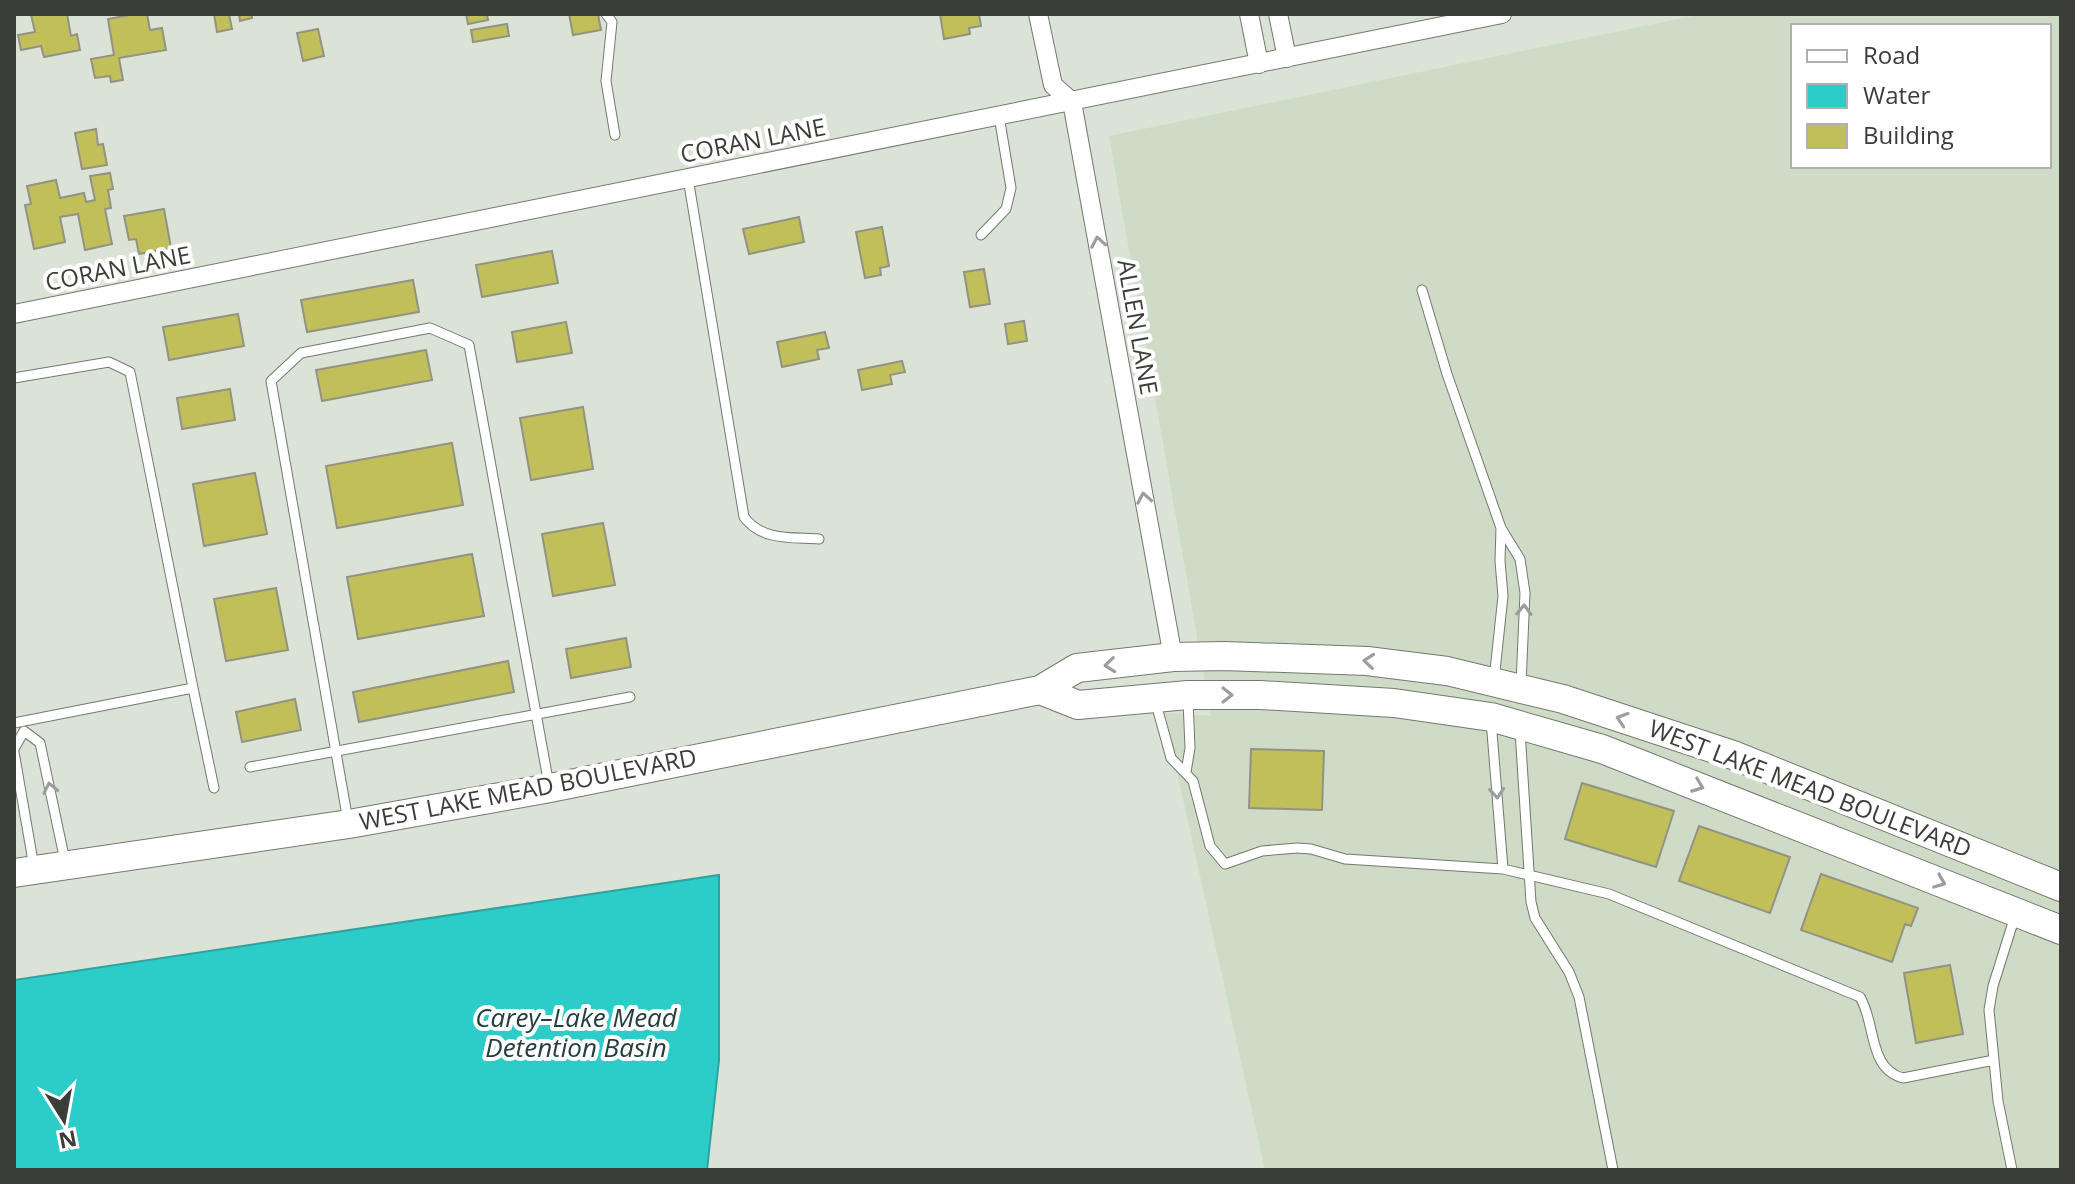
<svg xmlns="http://www.w3.org/2000/svg" width="2075" height="1184" font-family="'Open Sans',sans-serif">
  <rect width="100%" height="100%" fill="#dae3d6"/>
  <path fill="#cddbc7" fill-rule="evenodd" d="M 1703,14 L 2061,14 L 2061,1170 L 1265,1170 L 1164,713 L 1211,716 L 1109,136 ZM 1793,26 L 2049,26 L 2049,166 L 1793,166 Z"/>
  <path fill="#2ccdc9" stroke="#30a29e" stroke-width="2" d="M 719,875 L 719,1060 L 707,1170 L 14,1170 L 14,980 Z"/>
  <path fill="#c1bf59" stroke="#939385" stroke-width="2" d="M 67,14 L 71,36 L 77,34 L 80,50 L 44,57 L 41,46 L 21,50 L 18,35 L 35,32 L 31,15 Z
    M 135,14 L 147,14 L 150,30 L 162,28 L 166,50 L 119,58 L 123,80 L 111,82 L 110,76 L 95,78 L 91,59 L 114,55 L 108,19 Z
    M 214,14 L 229,14 L 232,29 L 217,32 Z
    M 239,14 L 252,14 L 252,18 L 240,21 Z
    M 466,14 L 487,14 L 488,20 L 468,24 Z
    M 569,14 L 598,14 L 601,30 L 573,35 Z
    M 940,14 L 979,14 L 981,26 L 969,28 L 970,34 L 944,39 Z
    M 507,24 L 509,36 L 473,42 L 471,30 Z
    M 318,29 L 324,56 L 303,61 L 297,33 Z
    M 96,129 L 98,145 L 103,144 L 107,165 L 82,169 L 75,133 Z
    M 110,173 L 113,189 L 108,190 L 111,208 L 105,209 L 112,244 L 85,250 L 78,214 L 60,217 L 65,242 L 34,249 L 25,205 L 31,204 L 27,186 L 56,180 L 60,198 L 84,193 L 86,202 L 95,200 L 90,176 Z
    M 164,209 L 171,248 L 139,254 L 136,239 L 129,240 L 124,216 Z
    M 799,217 L 804,242 L 749,254 L 743,229 Z
    M 882,227 L 889,266 L 880,268 L 881,275 L 865,278 L 856,232 Z
    M 552,251 L 558,283 L 482,297 L 476,265 Z
    M 984,269 L 990,304 L 970,307 L 964,272 Z
    M 413,280 L 419,312 L 307,332 L 301,300 Z
    M 238,314 L 244,346 L 169,360 L 163,327 Z
    M 1024,321 L 1027,341 L 1008,344 L 1005,324 Z
    M 566,322 L 572,353 L 517,362 L 512,332 Z
    M 825,332 L 829,348 L 817,350 L 819,359 L 782,367 L 777,342 Z
    M 426,350 L 432,380 L 322,401 L 316,370 Z
    M 902,361 L 905,372 L 890,375 L 892,384 L 862,390 L 858,370 Z
    M 230,389 L 235,420 L 182,429 L 177,398 Z
    M 583,407 L 593,469 L 531,480 L 520,418 Z
    M 452,443 L 463,505 L 337,528 L 326,466 Z
    M 255,473 L 267,534 L 204,546 L 193,484 Z
    M 603,523 L 615,585 L 553,596 L 542,534 Z
    M 472,554 L 484,616 L 358,639 L 347,577 Z
    M 276,588 L 288,650 L 226,661 L 214,599 Z
    M 626,638 L 631,667 L 571,678 L 566,649 Z
    M 508,661 L 514,692 L 359,722 L 353,692 Z
    M 295,699 L 301,730 L 242,742 L 236,712 Z
    M 1251,749 L 1324,751 L 1322,810 L 1249,808 Z
    M 1582,783 L 1674,811 L 1656,867 L 1565,839 Z
    M 1699,826 L 1790,857 L 1770,913 L 1679,881 Z
    M 1821,874 L 1918,908 L 1911,926 L 1905,924 L 1892,962 L 1801,930 Z
    M 1950,965 L 1963,1034 L 1916,1043 L 1904,973 Z"/>
  <g fill="none" stroke-linecap="round" stroke-linejoin="round">
    <g stroke="#717a6e" stroke-width="11">
      <path id="service" d="M 606,14 L 612,22 L 606,81 L 615,135
        M 688,178 L 744,517 C 762,541 791,537 819,539
        M 981,235 L 1006,209 L 1011,188 L 999,116
        M 1422,290 L 1447,374 L 1501,528 L 1520,559 L 1525,593 L 1521,684
        M 14,378 L 109,362 L 130,372 L 193,688 L 14,723
        M 1494,680 L 1503,596 L 1500,561 L 1501,528
        M 193,688 L 214,788
        M 1155,700 L 1171,758 L 1193,781 L 1210,846 L 1225,864 L 1262,851 L 1297,848 L 1311,849 L 1345,859 L 1503,869 L 1609,894 L 1860,997 C 1876,1023 1868,1069 1903,1078 L 1994,1060 L 1989,1010 L 1993,986 L 2015,916
        M 1491,720 L 1503,869
        M 1520,731 L 1531,902 L 1535,918 L 1569,972 L 1579,997 L 1613,1170
        M 14,749 L 24,731 L 40,743 L 65,861
        M 14,752 L 34,867
        M 250,767 L 630,697
        M 1186,772 L 1190,748 L 1188,700
        M 348,821 L 271,381 L 301,353 L 430,328 L 469,345 L 549,785
        M 1994,1060 L 1998,1101 L 2012,1170"/>
    </g>
    <g stroke="#717a6e" stroke-width="20">
      <path id="minor" d="M 1038,14 L 1053,85 L 1072,102 L 1173,657
        M 1249,14 L 1259,64
        M 1278,14 L 1287,58
        M 14,314 L 1502,14"/>
    </g>
    <g stroke="#717a6e" stroke-width="30">
      <path id="primary" d="M 1040,690 L 1078,705 L 1188,695 L 1260,695 L 1394,703 L 1491,717 L 1602,749 L 2061,930
        M 14,873 L 349,824 L 545,789 L 1040,690 L 1077,668 L 1173,657 L 1224,656 L 1367,661 L 1447,671 L 1563,699 L 1733,755 L 2061,887"/>
    </g>
    <use href="#service" stroke="#fff" stroke-width="9"/>
    <use href="#minor" stroke="#fff" stroke-width="18"/>
    <use href="#primary" stroke="#fff" stroke-width="28"/>
  </g>
  <defs><path id="oneway-chevron" d="M-2-3.5L2.5 0L-2 3.5" fill="none" stroke-width="1.6" stroke-linecap="round" stroke-linejoin="round" transform="scale(2)"/></defs>
  <g stroke="#9c9e9c">
    <use href="#oneway-chevron" transform="translate(1098 242) rotate(-100)"/>
    <use href="#oneway-chevron" transform="translate(1144 498) rotate(-100)"/>
    <use href="#oneway-chevron" transform="translate(1524 610) rotate(-88)"/>
    <use href="#oneway-chevron" transform="translate(1369 661) rotate(-175)"/>
    <use href="#oneway-chevron" transform="translate(1110 665) rotate(174)"/>
    <use href="#oneway-chevron" transform="translate(1227 695)"/>
    <use href="#oneway-chevron" transform="translate(1622 719) rotate(-162)"/>
    <use href="#oneway-chevron" transform="translate(1698 786) rotate(21)"/>
    <use href="#oneway-chevron" transform="translate(50 788) rotate(-102)"/>
    <use href="#oneway-chevron" transform="translate(1497 793) rotate(85)"/>
    <use href="#oneway-chevron" transform="translate(1940 882) rotate(22)"/>
  </g>
  <g text-anchor="middle" stroke-width="8" stroke-linejoin="round" paint-order="stroke">
    <g font-size="24" fill="#3a3d38" stroke="#fff">
      <text transform="translate(753 141) rotate(-11)" y="8">CORAN LANE</text>
      <text transform="translate(118 269) rotate(-11)" y="8">CORAN LANE</text>
      <text transform="translate(1137 327) rotate(80)" y="8">ALLEN LANE</text>
      <text transform="translate(1810 789) rotate(21)" y="8">WEST LAKE MEAD BOULEVARD</text>
      <text transform="translate(528 790) rotate(-11)" y="8">WEST LAKE MEAD BOULEVARD</text>
    </g>
    <g font-size="26" font-style="italic" fill="#253e3d" stroke="#fff">
      <text x="576" y="1027">Carey–Lake Mead<tspan x="576" dy="30">Detention Basin</tspan></text>
    </g>
  </g>
  <rect width="2075" height="1184" fill="none" stroke="#3a3d38" stroke-width="32"/>
  <rect x="1791" y="24" width="260" height="144" fill="#ffffff" stroke="#b0b1af" stroke-width="2"/>
  <rect x="1807" y="50" width="40" height="12" fill="#ffffff" stroke="#b0b1af" stroke-width="2"/>
  <text x="1863" y="64" font-size="24" fill="#3a3d38">Road</text>
  <rect x="1807" y="84" width="40" height="24" fill="#2ccdc9" stroke="#b0b1af" stroke-width="2"/>
  <text x="1863" y="104" font-size="24" fill="#3a3d38">Water</text>
  <rect x="1807" y="124" width="40" height="24" fill="#c1bf59" stroke="#b0b1af" stroke-width="2"/>
  <text x="1863" y="144" font-size="24" fill="#3a3d38">Building</text>
  <g transform="translate(64 1120) rotate(169)" stroke="#ffffff" stroke-width="6" paint-order="stroke">
  <path d="M0-6L14 30L0 20L-14 30Z" fill="#3a3d38"/>
  <text y="-12" font-size="22" font-weight="bold" text-anchor="middle" fill="#3a3d38">N</text>
  </g>
</svg>
